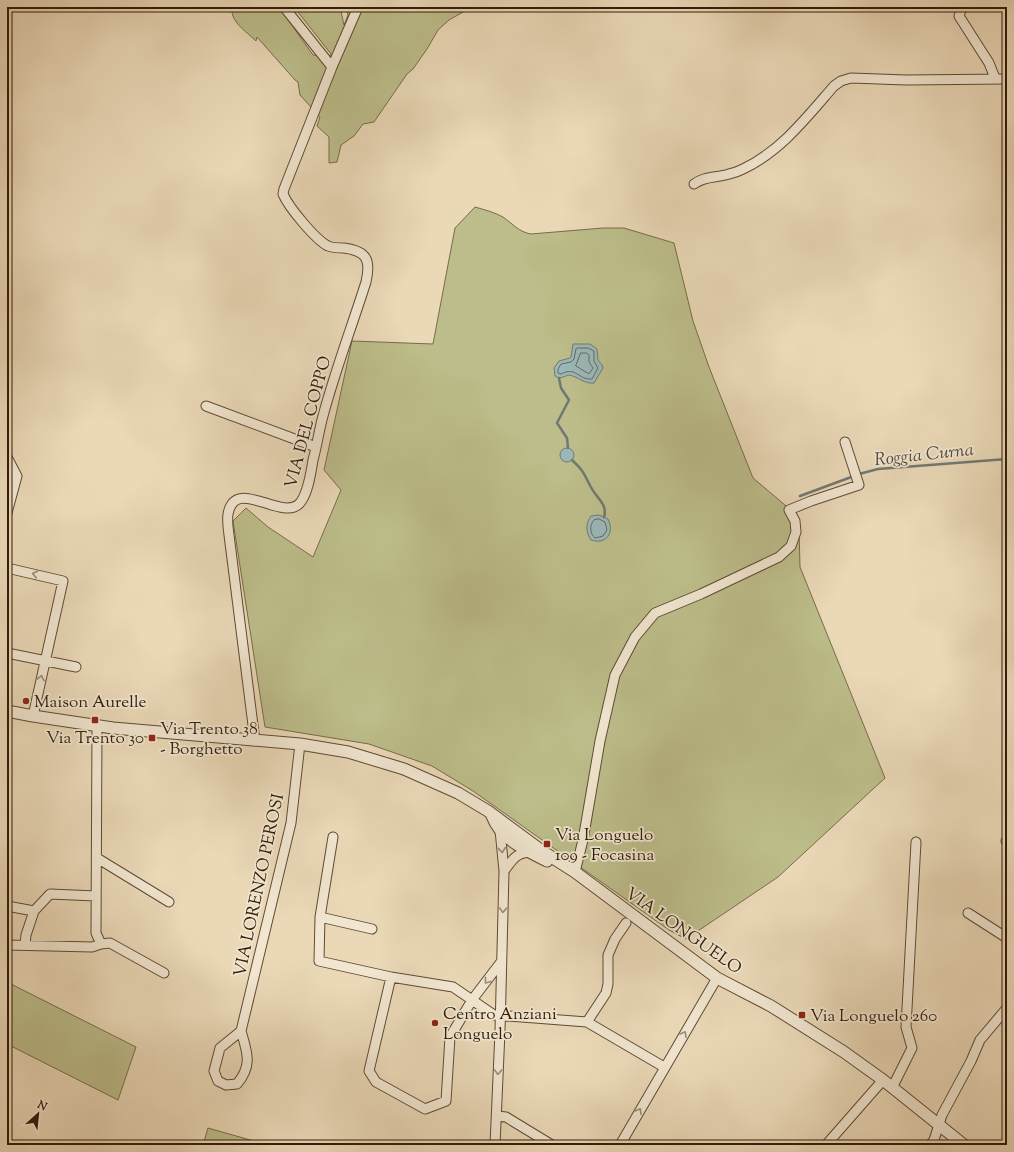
<svg xmlns="http://www.w3.org/2000/svg" width="1014" height="1152" font-family="'Sorts Mill Goudy',serif">
  <rect width="100%" height="100%" fill="#ead8b7"/>
  <filter id="stains"><feTurbulence type="fractalNoise" baseFrequency=".005" numOctaves="4"/><feColorMatrix values="0 0 0 0 .2 0 0 0 0 .09 0 0 0 0 .02 0 0 0 .5 -.17"/></filter>
  <radialGradient id="worn" r=".72"><stop offset=".6" stop-color="#630" stop-opacity="0"/><stop offset="1" stop-color="#630" stop-opacity=".3"/></radialGradient>
  <path fill="#bcbd8a" stroke="#766c4a" d="M 232,7 L 279,7 L 313,55 L 329,57 L 331,54 L 294,7 L 340,7 L 344,25 L 348,15 L 346,7 L 472,7 L 449,20 L 438,30 L 427,49 L 413,69 L 407,74 L 374,122 L 363,124 L 354,136 L 341,145 L 337,162 L 329,163 L 329,137 L 317,126 L 320,117 L 300,95 L 298,82 L 295,80 L 257,37 L 256,41 C 246,31 230,22 232,7 Z
    M 475,207 C 485,210 494,212 503,217 C 513,224 519,232 531,234 L 603,228 L 624,228 L 674,243 L 693,321 L 709,367 L 753,478 L 792,511 L 799,529 L 800,567 L 885,778 L 778,877 L 686,939 L 669,930 L 473,791 L 432,766 L 369,744 L 265,727 L 233,521 L 246,508 L 268,527 L 313,557 L 341,490 L 324,470 L 352,341 L 433,344 L 455,228 Z
    M 7,982 L 136,1047 L 118,1100 L 7,1044 Z
    M 208,1128 L 268,1145 L 203,1145 Z"/>
  <path fill="#9bb8b8" stroke="#717972" d="M 573,344 L 590,344 L 597,349 L 598,360 L 602,365 L 603,368 L 594,383 C 584,384 579,377 569,375 C 564,376 560,380 555,376 L 554,368 L 559,361 L 570,358 L 571,357 Z
    M560 455a7 7 0 1 1 14 0a7 7 0 1 1-14 0Z
    M 599,515 L 608,519 C 615,533 606,545 591,540 C 586,532 585,524 591,516 Z"/>
  <g fill="none" stroke-linecap="round" stroke-linejoin="round">
    <path stroke="#666a60" stroke-width="1" d="M 578,348 L 588,348 L 594,351 L 594,361 L 598,368 L 592,379 C 578,380 576,366 561,374 L 558,373 L 558,369 L 561,364 L 571,362 L 574,359 L 576,349 Z
      M 581,353 L 587,353 L 589,355 L 589,362 L 593,368 L 589,374 L 576,366 Z
      M 599,519 L 605,522 L 607,530 L 603,536 L 595,538 C 590,534 589,525 594,520 Z"/>
    <path stroke="#717972" stroke-width="2.5" d="M 559,378 L 561,388 L 569,400 L 557,423 L 567,438 L 568,448
      M 572,460 C 585,472 584,475 592,489 C 597,498 608,505 604,517
      M 859,474 L 878,469 L 1007,459
      M 800,496 L 854,476"/>
    <g stroke="#5f4a34" stroke-width="11">
      <path id="minor" d="M 284,7 L 332,67
        M 962,7 L 959,16 L 989,63 L 995,78
        M 694,184 C 704,176 717,178 729,174 C 734,173 739,171 743,169 C 781,151 807,117 834,86 L 841,81 L 851,78 L 906,80 L 1007,79
        M 206,406 L 316,447
        M 7,457 L 17,476 L 7,513
        M 7,568 L 63,581 L 33,716
        M 7,653 L 76,667
        M 97,726 L 96,933 L 101,944
        M 255,741 L 229,535 C 228,528 227,521 228,514 C 235,476 281,521 299,504 C 308,495 311,472 313,460 C 317,446 319,430 323,416 C 335,371 352,326 366,282 C 371,260 367,251 344,248 C 339,248 333,248 328,246 C 316,240 289,208 283,194 L 284,189 L 332,67 L 358,7
        M 333,837 L 320,917 L 319,961 L 391,977 L 453,987 L 494,1015 L 587,1022 L 664,1067
        M 1006,841 L 1007,842
        M 97,858 L 169,902
        M 504,871 C 513,859 516,852 533,852
        M 575,872 L 583,840 L 600,741 L 615,675 L 635,637 L 655,613 L 701,594 L 779,557 L 791,546 L 796,532 L 795,521 L 789,510 L 811,501 L 859,485 L 845,442
        M 7,906 L 34,911
        M 968,913 L 1007,938
        M 320,917 L 372,929
        M 7,945 L 92,947 L 101,944 L 110,943 L 164,973
        M 25,945 L 26,935 L 34,911 L 50,894 L 96,896
        M 391,977 L 369,1071 L 376,1082 L 425,1109 L 446,1101 L 450,1037 L 472,1000 L 501,962
        M 587,1022 L 606,993 L 608,984 L 608,955 L 615,939 L 626,923
        M 241,1031 L 220,1048 L 214,1071 L 218,1081 L 226,1085 L 237,1084 C 253,1065 247,1052 241,1031 L 291,823 L 300,744
        M 892,1088 L 912,1048 L 906,1027 L 916,842
        M 497,1116 L 506,1117 L 552,1145
        M 495,1145 L 500,1031 L 504,871 L 500,830
        M 620,1145 L 717,978
        M 826,1145 L 883,1080
        M 930,1145 L 934,1140 L 942,1115 L 971,1061 L 980,1040 L 1007,1008"/>
    </g>
    <g stroke="#5f4a34" stroke-width="13">
      <path id="tertiary" d="M 7,711 L 33,716 L 113,728 L 300,744 L 348,752 L 404,769 L 458,793 L 488,811 L 542,851 L 575,872 L 717,978 L 771,1006 L 844,1052 L 883,1080 L 964,1145
        M 492,816 C 494,821 497,826 500,830 C 512,844 531,853 547,861"/>
    </g>
    <use href="#minor" stroke="#f1e6d0" stroke-width="9"/>
    <use href="#tertiary" stroke="#f1e6d0" stroke-width="11"/>
  </g>
  <defs><path id="oneway-chevron" d="M-2-3.5L2.5 0L-2 3.5" fill="none" stroke-width="1.6" stroke-linecap="round" stroke-linejoin="round"/></defs>
  <g stroke="#9b8b76">
    <use href="#oneway-chevron" transform="translate(35 574) rotate(-167)"/>
    <use href="#oneway-chevron" transform="translate(41 678) rotate(-78)"/>
    <use href="#oneway-chevron" transform="translate(502 850) rotate(84)"/>
    <use href="#oneway-chevron" transform="translate(503 910) rotate(92)"/>
    <use href="#oneway-chevron" transform="translate(487 981) rotate(128)"/>
    <use href="#oneway-chevron" transform="translate(684 1034) rotate(-60)"/>
    <use href="#oneway-chevron" transform="translate(498 1072) rotate(92)"/>
    <use href="#oneway-chevron" transform="translate(639 1111) rotate(-60)"/>
  </g>
  <g fill="#8f2418" stroke="#f1e6d0" stroke-width="1.5">
    <circle cx="26" cy="701" r="4"/>
    <rect x="91" y="716" width="8" height="8" rx="2"/>
    <rect x="148" y="734" width="8" height="8" rx="2"/>
    <rect x="543" y="840" width="8" height="8" rx="2"/>
    <rect x="798" y="1011" width="8" height="8" rx="2"/>
    <circle cx="435" cy="1023" r="4"/>
  </g>
  <g text-anchor="middle" stroke-width="3.5" stroke-linejoin="round" paint-order="stroke">
    <g font-size="17" fill="#311b09" stroke="#f1e6d0">
      <text transform="translate(307 422) rotate(-75)" y="6">VIA DEL COPPO</text>
      <text transform="translate(258 885) rotate(-78)" y="6">VIA LORENZO PEROSI</text>
      <text transform="translate(684 930) rotate(35)" y="6">VIA LONGUELO</text>
    </g>
    <g font-size="17" fill="#311b09" stroke="#f1e6d0" text-anchor="start">
      <text x="34" y="707">Maison Aurelle</text>
      <text x="160" y="734">Via Trento 38<tspan x="160" dy="20">- Borghetto</tspan></text>
      <text x="95" y="743" text-anchor="middle">Via Trento 30</text>
      <text x="555" y="840">Via Longuelo<tspan x="555" dy="20">109 - Focasina</tspan></text>
      <text x="443" y="1019">Centro Anziani<tspan x="443" dy="20">Longuelo</tspan></text>
      <text x="810" y="1021">Via Longuelo 260</text>
    </g>
    <g font-size="18" font-style="italic" fill="#514a3e" stroke="#f1e6d0">
      <text transform="translate(924 454) rotate(-6)" y="6">Roggia Curna</text>
    </g>
  </g>
  <rect width="1014" height="1152" fill="none" stroke="#ead8b7" stroke-width="24"/>
  <rect x="8" y="8" width="998" height="1136" fill="none" stroke="#311b09" stroke-width="2"/>
  <rect x="12" y="12" width="990" height="1128" fill="none" stroke="#311b09"/>
  <g transform="translate(38 1114) rotate(27)" stroke="#f1e6d0" stroke-width="3" paint-order="stroke">
  <path d="M0-3L7 15L0 10L-7 15Z" fill="#311b09"/>
  <text y="-6" font-size="11" font-weight="bold" text-anchor="middle" fill="#311b09">N</text>
  </g>
  <rect width="100%" height="100%" filter="url(#stains)"/>
  <rect width="100%" height="100%" fill="url(#worn)"/>
</svg>
